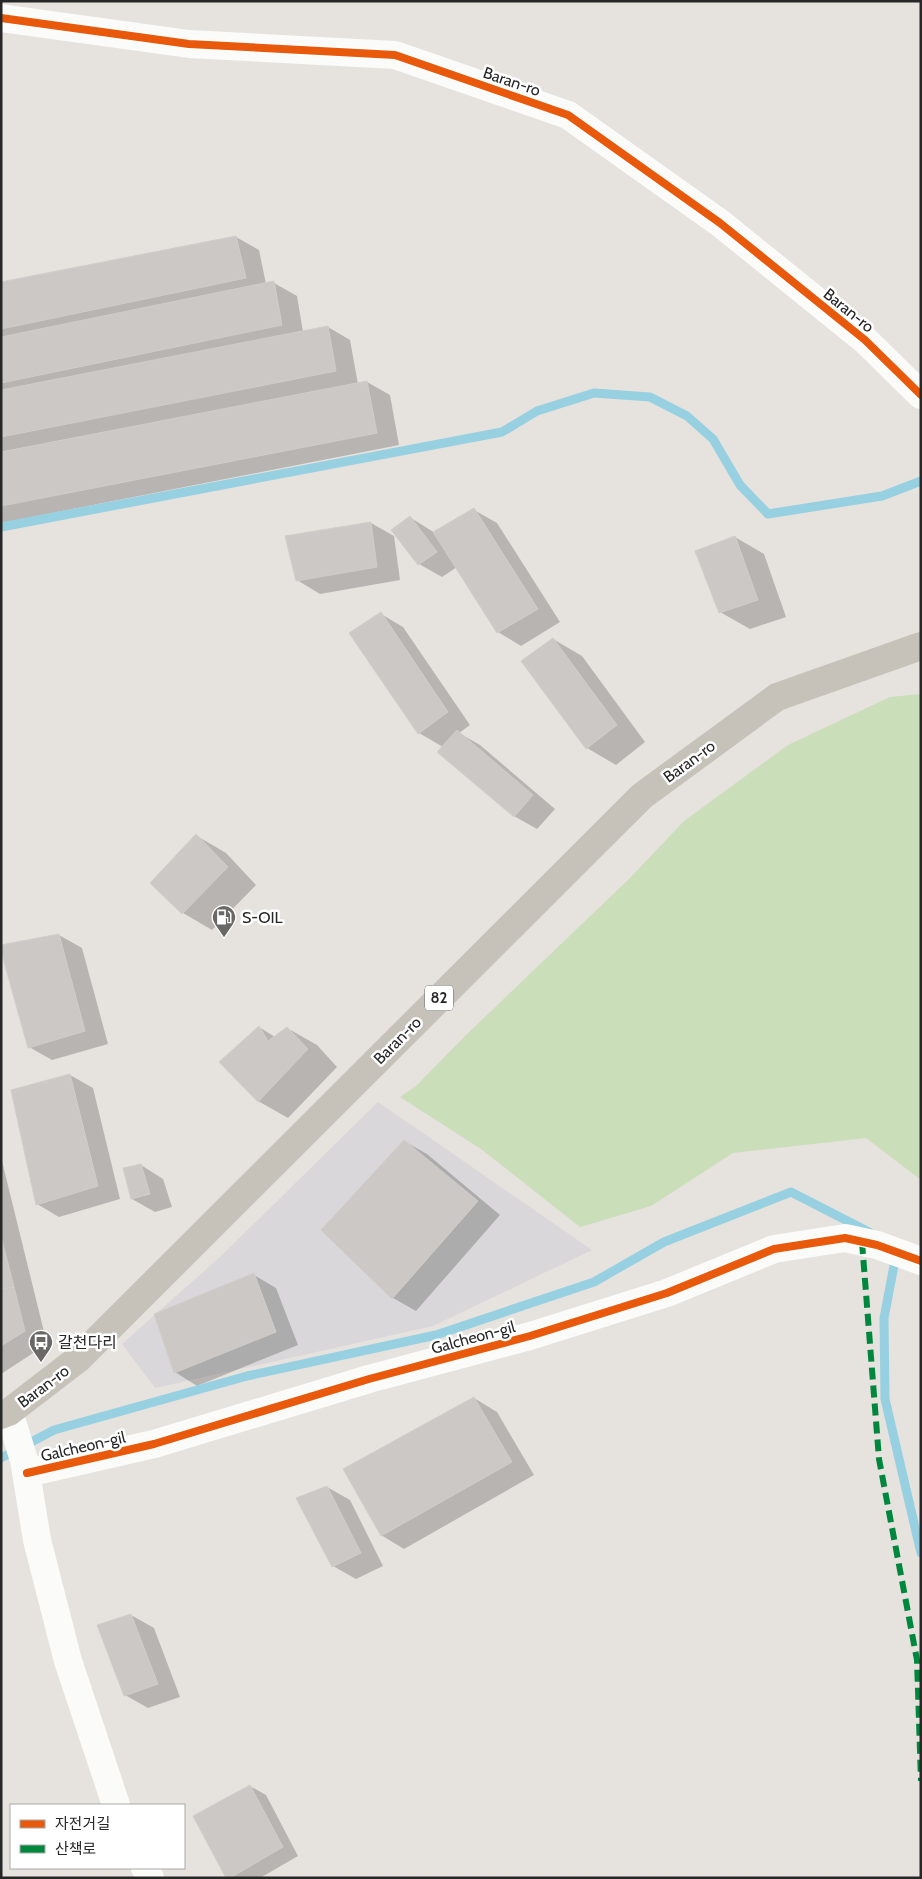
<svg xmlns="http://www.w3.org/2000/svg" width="922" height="1879" font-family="Cabin,'Noto Sans KR',sans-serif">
  <rect width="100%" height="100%" fill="#e6e2de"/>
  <path fill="#d9d7d9" d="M 378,1102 L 592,1250 L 433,1326 L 155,1388 L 122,1344 L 220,1257 Z"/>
  <path fill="#cadeb9" d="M 921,694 L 921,1180 L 866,1138 L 733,1153 L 651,1206 L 580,1227 L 481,1149 L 400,1097 L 416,1086 L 465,1036 L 629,879 L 684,821 L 788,745 L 890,697 Z"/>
  <path fill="#0003" d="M 236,237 L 259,250 L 266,284 L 274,283 L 297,296 L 303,332 L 328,327 L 350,340 L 358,384 L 367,382 L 390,395 L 399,445 L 1,523 L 1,283 Z
    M 474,510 L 497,523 L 560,622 L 521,646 L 498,632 L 457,567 L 442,577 L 419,564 L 411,518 L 435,533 Z
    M 371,523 L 394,536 L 400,580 L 320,594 L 297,580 Z
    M 735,537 L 764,554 L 786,617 L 750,629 L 720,612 Z
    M 381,614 L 403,627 L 470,725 L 459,733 L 480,745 L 555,809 L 537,829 L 514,816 L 443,747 L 419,733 Z
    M 553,639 L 582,656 L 645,742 L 616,765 L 587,748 Z
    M 197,836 L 226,853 L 256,885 L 212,930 L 183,913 Z
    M 59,935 L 82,948 L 108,1044 L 52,1060 L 29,1047 Z
    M 259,1027 L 275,1037 L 287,1028 L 317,1045 L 337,1067 L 288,1118 L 258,1101 Z
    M 70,1075 L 93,1088 L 120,1199 L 59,1217 L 37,1204 L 12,1091 Z
    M 404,1141 L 427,1154 L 500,1215 L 416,1311 L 393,1298 Z
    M 1,1157 L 47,1344 L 1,1374 Z
    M 141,1165 L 163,1179 L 172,1207 L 155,1212 L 132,1199 Z
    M 254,1275 L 276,1288 L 298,1345 L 197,1386 L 175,1372 Z
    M 474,1398 L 497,1412 L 534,1475 L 404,1549 L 381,1535 Z
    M 327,1487 L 350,1500 L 383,1566 L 356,1579 L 333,1566 Z
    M 131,1615 L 154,1628 L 180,1697 L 148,1708 L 125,1695 Z
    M 250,1786 L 266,1795 L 298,1856 L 260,1878 L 228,1878 Z"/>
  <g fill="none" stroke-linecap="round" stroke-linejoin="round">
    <path stroke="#97d0e1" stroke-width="9" d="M 1,527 L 502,432 L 537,411 L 594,393 L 650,397 L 687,416 L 713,439 L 740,485 L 768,514 L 882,496 L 921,481
      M 896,1255 L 884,1318 L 885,1399 L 921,1553
      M 1,1458 L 54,1430 L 247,1376 L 436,1335 L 594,1282 L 664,1242 L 791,1192 L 869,1232"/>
  </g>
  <path fill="#cbc8c5" stroke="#d0cdca" d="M 236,236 L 246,278 L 1,329 L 1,282 Z
    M 274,281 L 282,325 L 1,383 L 1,337 Z
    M 328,326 L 336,371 L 1,437 L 1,390 Z
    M 367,381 L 377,433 L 1,506 L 1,452 Z
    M 474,508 L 538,609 L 497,633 L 433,532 Z
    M 410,516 L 437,552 L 418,565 L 391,530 Z
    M 371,522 L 377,567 L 296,581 L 285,536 Z
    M 735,536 L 758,600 L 719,613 L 695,551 Z
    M 381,612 L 448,712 L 418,734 L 349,633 Z
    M 553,638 L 617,725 L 586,749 L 521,661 Z
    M 457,730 L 533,795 L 514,817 L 437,752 Z
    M 196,834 L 228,867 L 182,914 L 150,883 Z
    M 59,934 L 85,1031 L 28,1048 L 1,951 L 1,945 Z
    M 259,1026 L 268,1041 L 287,1027 L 308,1049 L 258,1102 L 219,1062 Z
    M 70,1074 L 98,1186 L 36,1205 L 11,1090 Z
    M 404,1140 L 478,1201 L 392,1299 L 321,1230 Z
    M 141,1164 L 150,1194 L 131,1199 L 123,1168 Z
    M 1,1236 L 14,1287 L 1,1289 Z
    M 254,1273 L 276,1332 L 174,1373 L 154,1314 Z
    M 14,1287 L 25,1331 L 1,1346 L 1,1289 Z
    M 474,1397 L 512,1462 L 381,1536 L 343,1469 Z
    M 327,1486 L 361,1553 L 332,1567 L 296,1498 Z
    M 131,1614 L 158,1684 L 124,1696 L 97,1625 Z
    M 250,1785 L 283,1847 L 230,1878 L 226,1878 L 193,1816 Z"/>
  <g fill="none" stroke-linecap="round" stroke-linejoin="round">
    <path stroke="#fbfbfa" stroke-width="28" d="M 1,18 L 189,44 L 395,55 L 568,115 L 720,223 L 865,340 L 921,395
      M 9,1412 L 24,1460 L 37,1540 L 68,1661 L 116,1805
      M 27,1473 L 154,1444 L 369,1379 L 530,1336 L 667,1293 L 774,1249 L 845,1238 L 877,1245 L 921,1261
      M 145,1868 L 150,1878"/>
    <path stroke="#c6c2b9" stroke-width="28" d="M 1,1415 L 9,1412 L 78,1359 L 642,796 L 777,697 L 921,646"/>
    <path stroke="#00873e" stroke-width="6" stroke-dasharray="12 6" stroke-linecap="butt" d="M 862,1242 L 879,1459 L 917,1660 L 921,1781"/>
    <g stroke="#fff" stroke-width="11">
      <path id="cycleway" d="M 1,18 L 189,44 L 395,55 L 568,115 L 720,223 L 865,340 L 921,395
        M 27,1473 L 154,1444 L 369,1379 L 530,1336 L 667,1293 L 774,1249 L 845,1238 L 877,1245 L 921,1261"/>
    </g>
    <use href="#cycleway" stroke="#e8590c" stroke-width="8"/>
  </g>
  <defs>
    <g id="fuel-pin" transform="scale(1.25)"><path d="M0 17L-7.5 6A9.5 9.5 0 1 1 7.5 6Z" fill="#6a6867" stroke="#fff"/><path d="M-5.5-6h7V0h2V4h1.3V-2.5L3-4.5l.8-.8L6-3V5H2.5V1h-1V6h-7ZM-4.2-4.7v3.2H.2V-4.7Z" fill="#fff"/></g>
    <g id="bus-pin" transform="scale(1.25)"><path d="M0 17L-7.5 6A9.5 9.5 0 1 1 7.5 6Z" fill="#6a6867" stroke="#fff"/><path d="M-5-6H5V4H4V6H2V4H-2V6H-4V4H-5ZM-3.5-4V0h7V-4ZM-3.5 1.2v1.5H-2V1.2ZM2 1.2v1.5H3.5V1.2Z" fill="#fff"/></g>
  </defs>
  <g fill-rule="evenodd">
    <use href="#fuel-pin" x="224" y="917"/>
    <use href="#bus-pin" x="41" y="1342"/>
  </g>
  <g text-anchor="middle" stroke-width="5" stroke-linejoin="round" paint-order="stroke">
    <rect fill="#fff" stroke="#686868" stroke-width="1" x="425" y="985.5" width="28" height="25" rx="4"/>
    <g font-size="15" font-weight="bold" fill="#272727">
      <text x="439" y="1003">82</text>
    </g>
    <g font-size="16" fill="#272727" stroke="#fff">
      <text transform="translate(512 81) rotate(19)" y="6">Baran-ro</text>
      <text transform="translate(849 310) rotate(39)" y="6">Baran-ro</text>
      <text transform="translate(689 761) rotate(-36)" y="6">Baran-ro</text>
      <text transform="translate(397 1040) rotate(-45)" y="6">Baran-ro</text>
      <text transform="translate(473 1337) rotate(-15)" y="6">Galcheon-gil</text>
      <text transform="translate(43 1386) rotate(-37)" y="6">Baran-ro</text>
      <text transform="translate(83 1446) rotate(-13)" y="6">Galcheon-gil</text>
    </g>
    <g font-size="16" fill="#272727" stroke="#fff" text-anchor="start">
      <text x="242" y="923">S-OIL</text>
      <text x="58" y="1348">갈천다리</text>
    </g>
  </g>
  <rect width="922" height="1879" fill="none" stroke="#272727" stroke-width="5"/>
  <rect x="10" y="1804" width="175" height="65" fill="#ffffff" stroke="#a9a9a9"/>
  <rect x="20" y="1820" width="25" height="8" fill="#e8590c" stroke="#a9a9a9"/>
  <text x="55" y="1829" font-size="15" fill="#272727">자전거길</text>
  <rect x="20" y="1845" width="25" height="8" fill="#00873e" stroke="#a9a9a9"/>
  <text x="55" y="1854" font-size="15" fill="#272727">산책로</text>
</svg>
